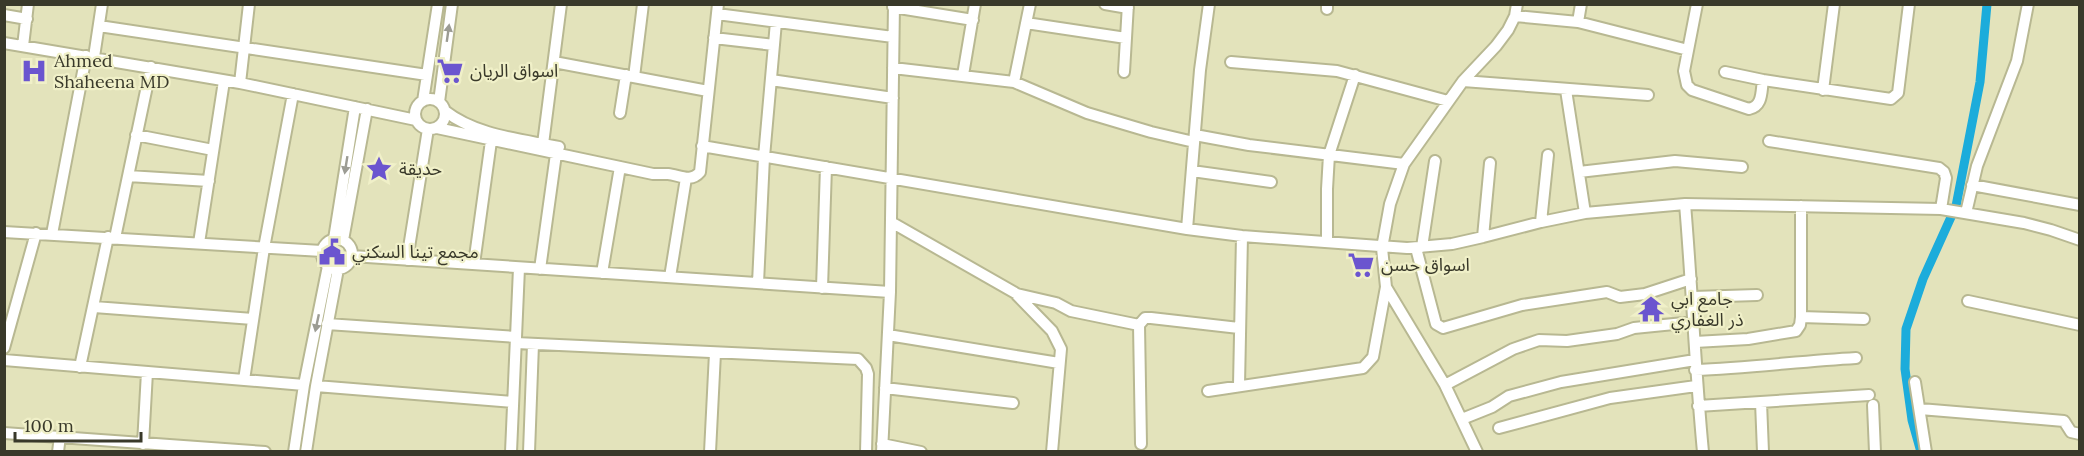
<svg xmlns="http://www.w3.org/2000/svg" width="2084" height="456" font-family="Lora,'Noto Sans Arabic',serif">
  <rect width="100%" height="100%" fill="#e3e3bb"/>
  <g fill="none" stroke-linecap="round" stroke-linejoin="round">
    <path stroke="#1cacdb" stroke-width="9" d="M 1921,452 L 1912,420 L 1905,369 L 1906,329 L 1923,279 L 1956,206 L 1980,82 L 1987,4"/>
    <g stroke="#b8b892" stroke-width="14">
      <path id="minor" d="M 1105,4 L 1128,8
        M 1697,4 L 1684,71 L 1687,85 L 1692,90 L 1749,109 C 1763,106 1761,92 1763,80
        M 893,7 L 973,20
        M 1327,9 L 1327,4
        M 717,14 L 893,37
        M 4,15 L 27,19
        M 1515,16 L 1578,22 L 1688,50
        M 1578,22 L 1581,4
        M 1026,23 L 1126,38
        M 99,26 L 427,75
        M 714,38 L 774,45
        M 4,43 L 240,83 L 416,120
        M 23,46 L 28,4
        M 94,57 L 102,4
        M 554,62 L 708,91
        M 1231,62 L 1337,71 L 1448,101
        M 893,68 L 1014,82 L 1087,113 L 1151,132 L 1194,142
        M 1124,72 L 1128,4
        M 1725,72 L 1763,80 L 1891,99 L 1898,93 L 1909,4
        M 963,75 L 975,4
        M 634,77 L 643,4
        M 771,80 L 893,98
        M 1463,81 L 1648,95
        M 1014,82 L 1030,4
        M 240,83 L 249,4
        M 1566,90 L 1585,213
        M 1823,90 L 1834,4
        M415 114a15 15 0 1 1 30 0a15 15 0 1 1-30 0Z
        M 423,101 L 438,4
        M 439,102 L 452,4
        M 445,111 C 477,136 521,139 559,147
        M 620,113 L 626,75
        M 437,128 L 653,174 C 658,174 663,174 668,174 C 679,175 691,183 700,172 L 718,4
        M 136,135 L 213,150
        M 1195,135 L 1249,145 L 1404,164
        M 1769,141 L 1939,168 L 1944,172 L 1946,178 L 1941,209
        M 543,144 L 561,4
        M 702,146 L 1187,229 L 1242,236 L 1407,248 L 1452,244 L 1483,237 L 1541,222 L 1585,213 L 1685,204 L 1941,209 L 2024,223 L 2051,230 L 2080,240
        M 1192,171 L 1271,182
        M 1579,172 L 1675,161 L 1742,167
        M 128,176 L 209,181
        M 1972,185 L 2080,205
        M 1685,204 C 1692,286 1695,369 1703,452
        M 1966,213 L 1977,166 L 2017,61 L 2028,4
        M 891,222 L 1017,294 L 1056,303 L 1071,311 L 1139,325
        M 1541,222 L 1548,155
        M 1187,229 L 1200,70 L 1209,4
        M 4,232 L 322,251
        M 52,234 L 86,56
        M 1483,237 L 1490,163
        M 115,238 L 151,67
        M 334,239 L 355,107
        M322 254a15 15 0 1 1 30 0a15 15 0 1 1-30 0Z
        M 343,240 L 367,109
        M 1327,242 L 1327,189 L 1329,155 L 1355,75
        M 199,243 L 224,81
        M 1422,247 L 1435,161
        M 1416,248 L 1436,324 L 1443,328 L 1522,305 L 1607,292 L 1620,297 L 1645,294 L 1691,279
        M 352,256 L 890,292
        M 407,260 L 428,129
        M 474,264 L 491,141
        M 540,269 L 556,154
        M 602,273 L 620,167
        M 670,277 L 686,178
        M 758,283 L 764,157 L 776,22
        M 822,288 L 826,167
        M 1017,295 L 1052,331 L 1061,349 L 1052,452
        M 1693,297 L 1757,295
        M 1968,301 L 2080,325
        M 94,307 L 253,319
        M 1801,317 L 1864,319
        M 327,324 L 516,337
        M 888,335 L 1059,363
        M 1695,342 L 1748,339 L 1796,331 L 1800,325 L 1801,317 L 1801,206
        M 516,343 L 858,359 L 866,368 L 868,374 L 866,452
        M 4,348 L 36,233
        M 4,360 L 304,385
        M 80,367 L 108,237
        M 1695,370 C 1749,368 1802,361 1856,358
        M 244,380 L 264,248 L 293,94
        M 1915,382 L 1926,452
        M 1239,385 L 1242,236
        M 1445,385 L 1513,349 L 1539,340 L 1567,341 L 1617,334 L 1634,328 L 1694,322
        M 316,386 L 513,402
        M 885,388 L 1013,403
        M 1208,391 L 1363,368 L 1373,357 L 1386,287
        M 1761,402 L 1763,452
        M 1873,405 L 1875,452
        M 1698,406 L 1869,395
        M 1920,409 L 2064,421 L 2071,432 L 2080,434
        M 1462,419 L 1492,407 L 1509,396 L 1561,382 L 1695,360
        M 1499,428 L 1610,398 L 1696,386
        M 4,433 L 265,452
        M 143,444 L 147,372
        M 882,444 L 921,452
        M 1141,444 L 1139,325 L 1145,318 L 1151,318 L 1239,328
        M 58,452 L 60,436
        M 294,452 L 304,385 L 328,266
        M 306,452 L 316,386 L 338,269
        M 511,452 L 519,268
        M 529,452 L 533,344
        M 710,452 L 715,353
        M 882,452 L 890,292 L 894,4
        M 1477,452 L 1445,385 L 1386,287 L 1382,248 L 1390,204 L 1404,164 L 1463,81 L 1496,46 L 1508,30 L 1515,16 L 1517,4"/>
    </g>
    <use href="#minor" stroke="#fff" stroke-width="10"/>
  </g>
  <defs><path id="oneway-solid" d="M-6-.8H1V-3.2L6.5 0L1 3.2V.8H-6Z" transform="scale(1.5)"/></defs>
  <g fill="#9c9c94">
    <use href="#oneway-solid" transform="translate(448 33) rotate(-82)"/>
    <use href="#oneway-solid" transform="translate(346 165) rotate(99)"/>
    <use href="#oneway-solid" transform="translate(317 323) rotate(102)"/>
  </g>
  <defs>
    <g id="hospital-bare" transform="scale(2.07)"><path d="M-5-5h3v3.5h4V-5h3V5h-3V1.5h-4V5h-3Z" fill="#6b55cf" stroke="#f0f0c8" stroke-width="2.5" paint-order="stroke"/></g>
    <g id="supermarket-bare" transform="scale(2.07)"><path d="M-6-5.5h2.5l.6 2H6L4.5 2H-2.5L-4.4-4H-6ZM-1.5 3.2a1.3 1.3 0 1 0 .1 0ZM3 3.2a1.3 1.3 0 1 0 .1 0Z" fill="#6b55cf" stroke="#f0f0c8" stroke-width="2.5" paint-order="stroke"/></g>
    <g id="sight-bare" transform="scale(2.07)"><path d="M0-6L1.8-2.2L6-1.7L2.9 1.2L3.7 5.4L0 3.3L-3.7 5.4L-2.9 1.2L-6-1.7L-1.8-2.2Z" fill="#6b55cf" stroke="#f0f0c8" stroke-width="2.5" paint-order="stroke"/></g>
    <g id="civic-bare" transform="scale(2.07)"><path d="M-.6-6.5H3V-4.5H.6V-3L4-1V1h2V6H-6V1h2V-1L-.6-3ZM-1.2 2.5V6h2.4V2.5Z" fill="#6b55cf" stroke="#f0f0c8" stroke-width="2.5" paint-order="stroke"/></g>
    <g id="temple-bare" transform="scale(2.07)"><path d="M0-6L5-2H3V0L6.5 2.5H4V6H1.5V3h-3V6H-4V2.5H-6.5L-3 0V-2H-5Z" fill="#6b55cf" stroke="#f0f0c8" stroke-width="2.5" paint-order="stroke"/></g>
  </defs>
  <g fill-rule="evenodd">
    <use href="#hospital-bare" x="34" y="71"/>
    <use href="#supermarket-bare" x="450" y="71"/>
    <use href="#sight-bare" x="379" y="169"/>
    <use href="#civic-bare" x="332" y="252"/>
    <use href="#supermarket-bare" x="1361" y="265"/>
    <use href="#temple-bare" x="1651" y="309"/>
  </g>
  <g text-anchor="middle" stroke-width="4.5" stroke-linejoin="round" paint-order="stroke">
    <g font-size="18" fill="#39392a" stroke="#f0f0c8" text-anchor="start">
      <text x="54" y="67">Ahmed<tspan x="54" dy="21">Shaheena MD</tspan></text>
      <text x="470" y="77">اسواق الريان</text>
      <text x="399" y="175">حديقة</text>
      <text x="352" y="258">مجمع تينا السكني</text>
      <text x="1381" y="271">اسواق حسن</text>
      <text x="1671" y="305">جامع ابي<tspan x="1671" dy="21">ذر الغفاري</tspan></text>
    </g>
  </g>
  <rect width="2084" height="456" fill="none" stroke="#39392a" stroke-width="12"/>
  <path d="M15 432v9h126v-9" fill="none" stroke="#39392a" stroke-width="3"/>
  <text x="24" y="432" font-size="18" fill="#39392a" stroke="#f0f0c8" stroke-width="4.5" paint-order="stroke">100 m</text>
</svg>
